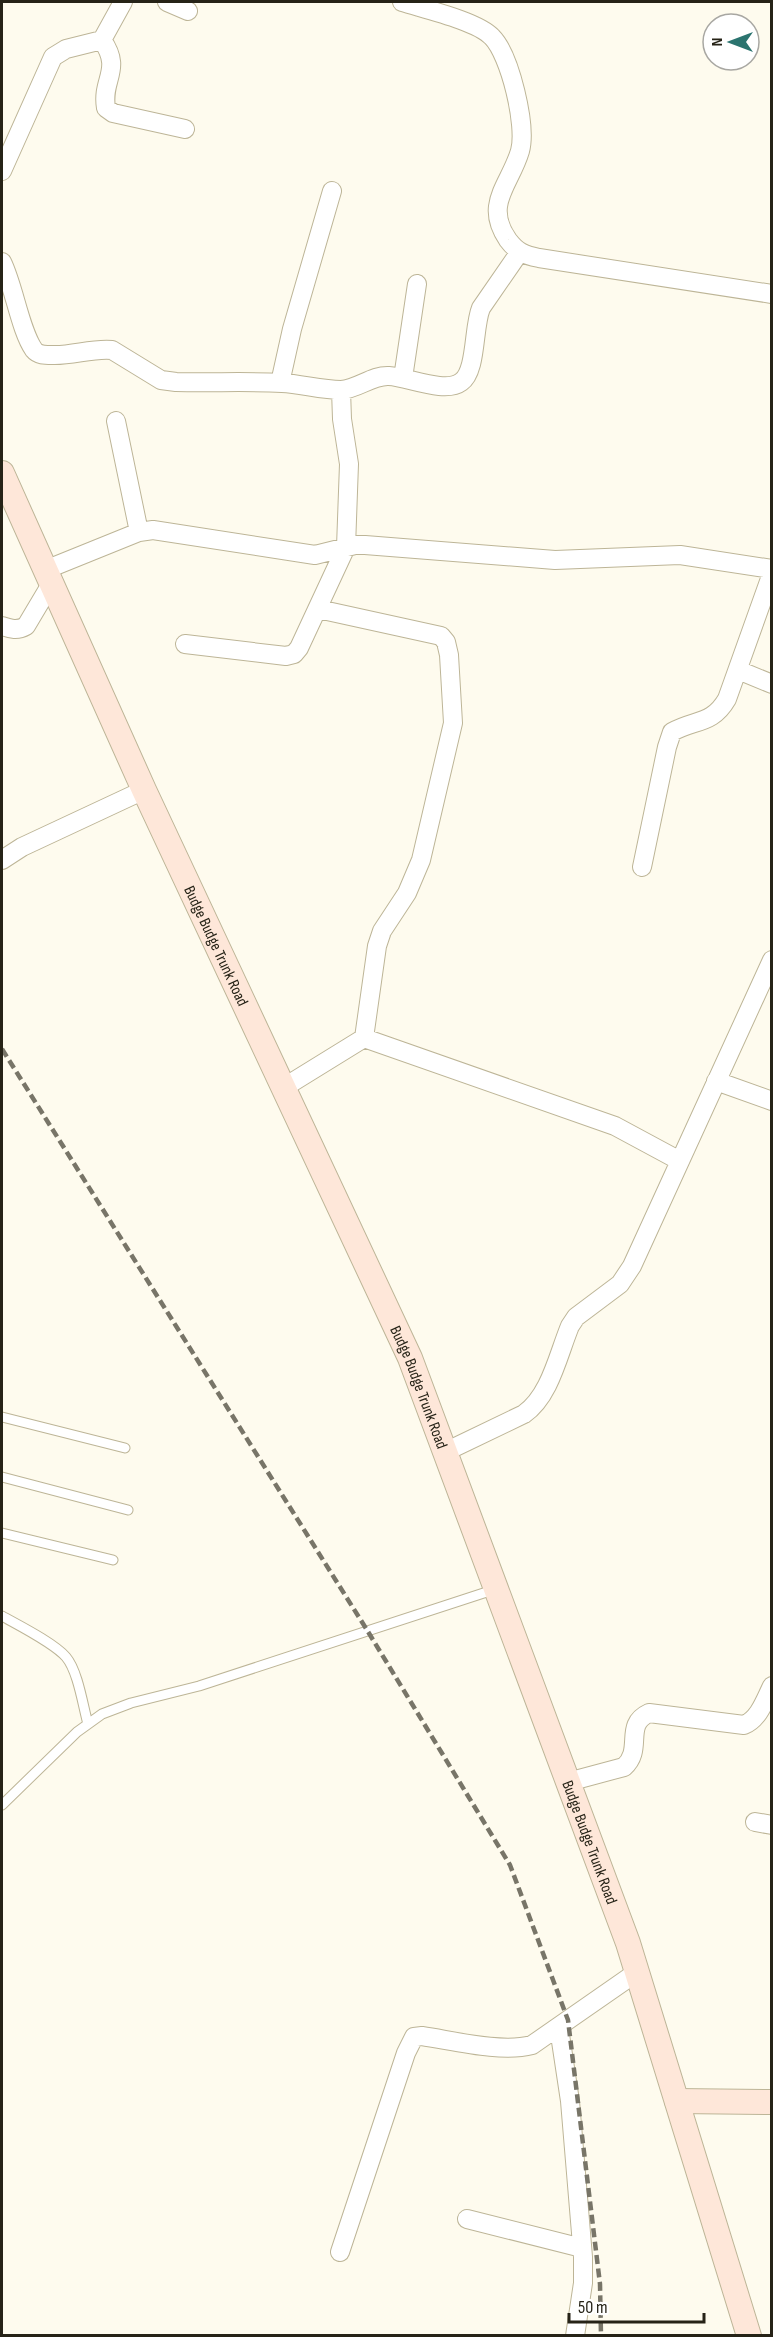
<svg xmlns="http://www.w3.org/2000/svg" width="773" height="2337" font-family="'Sofia Sans Condensed',sans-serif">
  <rect width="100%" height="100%" fill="#fefbee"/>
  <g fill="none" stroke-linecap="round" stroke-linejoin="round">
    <g stroke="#bdb597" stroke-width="11">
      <path id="lane" d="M 2,1417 L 125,1448
        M 2,1477 L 128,1510
        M 2,1533 L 113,1560
        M 2,1616 C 18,1625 54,1643 66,1657 C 78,1671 83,1706 88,1724
        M 2,1805 L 77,1732 L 102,1714 L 131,1703 L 199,1686 L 496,1589"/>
    </g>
    <g stroke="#bdb597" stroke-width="20">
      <path id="street" d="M 167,2 L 188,11
        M 402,2 C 424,9 477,21 492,37 C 510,55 527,126 520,151 C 510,185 483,204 508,240 C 517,252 524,255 539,258 L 772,294
        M 102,40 C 123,70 101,79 106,108 L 113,113 L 185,129
        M 2,171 L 53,57 L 66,49 L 102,40 L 123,2
        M 2,262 C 14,286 20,330 34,350 C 38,355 45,355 52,355 C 72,356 92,348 112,350 L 161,380 L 176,382 C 211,383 247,381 282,383 C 301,384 322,390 341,390 C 358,389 372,375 389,376 C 408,377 445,394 461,382 C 477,371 473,327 481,308 L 519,253
        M 403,378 L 417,284
        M 280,383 L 292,329 L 332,191
        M 116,421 L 139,532
        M 45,570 L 139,532 L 153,530 L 315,555 L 355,545 L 365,545 L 555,560 L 680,555 L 772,569
        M 318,609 L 441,636 L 446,642 L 449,655 L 453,723 L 421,860 L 407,893 L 382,931 L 377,946 L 364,1038 L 615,1126 L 680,1161
        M 2,626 C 11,629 17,631 26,626 L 51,584
        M 185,644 L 286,656 L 294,654 L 299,648 L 346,547 L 349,464 L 342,419 L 341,390
        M 738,670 L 772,684
        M 2,860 L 22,847 L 144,790
        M 642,867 L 667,747 L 672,732 C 695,719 712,725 727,699 L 772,573
        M 716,1081 L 772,1101
        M 283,1088 L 364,1038
        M 445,1452 L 524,1414 C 550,1396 558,1355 570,1326 L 576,1317 L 620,1284 L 632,1266 L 772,960
        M 568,1782 L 624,1767 C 644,1749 623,1725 649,1713 L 744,1725 C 759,1719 765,1700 772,1686
        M 755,1822 L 772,1825
        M 559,2028 L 570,2101 L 583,2257 L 583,2283 L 575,2336
        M 467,2219 L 582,2248
        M 340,2252 L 406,2053 L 414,2037 L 422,2036 C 455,2041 501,2053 532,2045 L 637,1972"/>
    </g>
    <g stroke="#bdb597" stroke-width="26">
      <g id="secondary">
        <path id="s1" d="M 2,473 L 144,790 L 410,1358 L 628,1943 L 749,2336"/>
        <path d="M 677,2101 L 772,2102"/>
      </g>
    </g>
    <use href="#lane" stroke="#fff" stroke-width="9"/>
    <use href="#street" stroke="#fff" stroke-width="18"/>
    <use href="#secondary" stroke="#fee7d9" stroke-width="24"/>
    <path stroke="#787568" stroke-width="4.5" stroke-dasharray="9 4.5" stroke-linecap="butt" d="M 2,1049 L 367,1630 L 510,1865 L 568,2020 L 600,2284 L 601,2336"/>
  </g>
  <g text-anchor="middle" stroke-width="5" stroke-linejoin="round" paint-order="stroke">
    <g font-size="16" fill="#262317" stroke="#fff">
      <text dy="6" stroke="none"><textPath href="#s1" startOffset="519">Budge Budge Trunk Road</textPath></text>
      <text dy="6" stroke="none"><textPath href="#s1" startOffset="1005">Budge Budge Trunk Road</textPath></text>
      <text dy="6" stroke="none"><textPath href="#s1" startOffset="1491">Budge Budge Trunk Road</textPath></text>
    </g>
  </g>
  <rect width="773" height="2337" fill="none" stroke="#262317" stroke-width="6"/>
  <g transform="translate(731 42) rotate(270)"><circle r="28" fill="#ffffff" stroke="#a8a7a2" stroke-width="1.5"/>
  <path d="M0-4.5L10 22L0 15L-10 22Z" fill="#2b746f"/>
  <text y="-9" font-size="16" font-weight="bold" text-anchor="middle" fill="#262317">N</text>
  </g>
  <path d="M569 2313v9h135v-9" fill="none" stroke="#262317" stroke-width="3"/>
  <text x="578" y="2313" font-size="18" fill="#262317" stroke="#ffffff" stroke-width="4.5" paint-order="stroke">50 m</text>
</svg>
